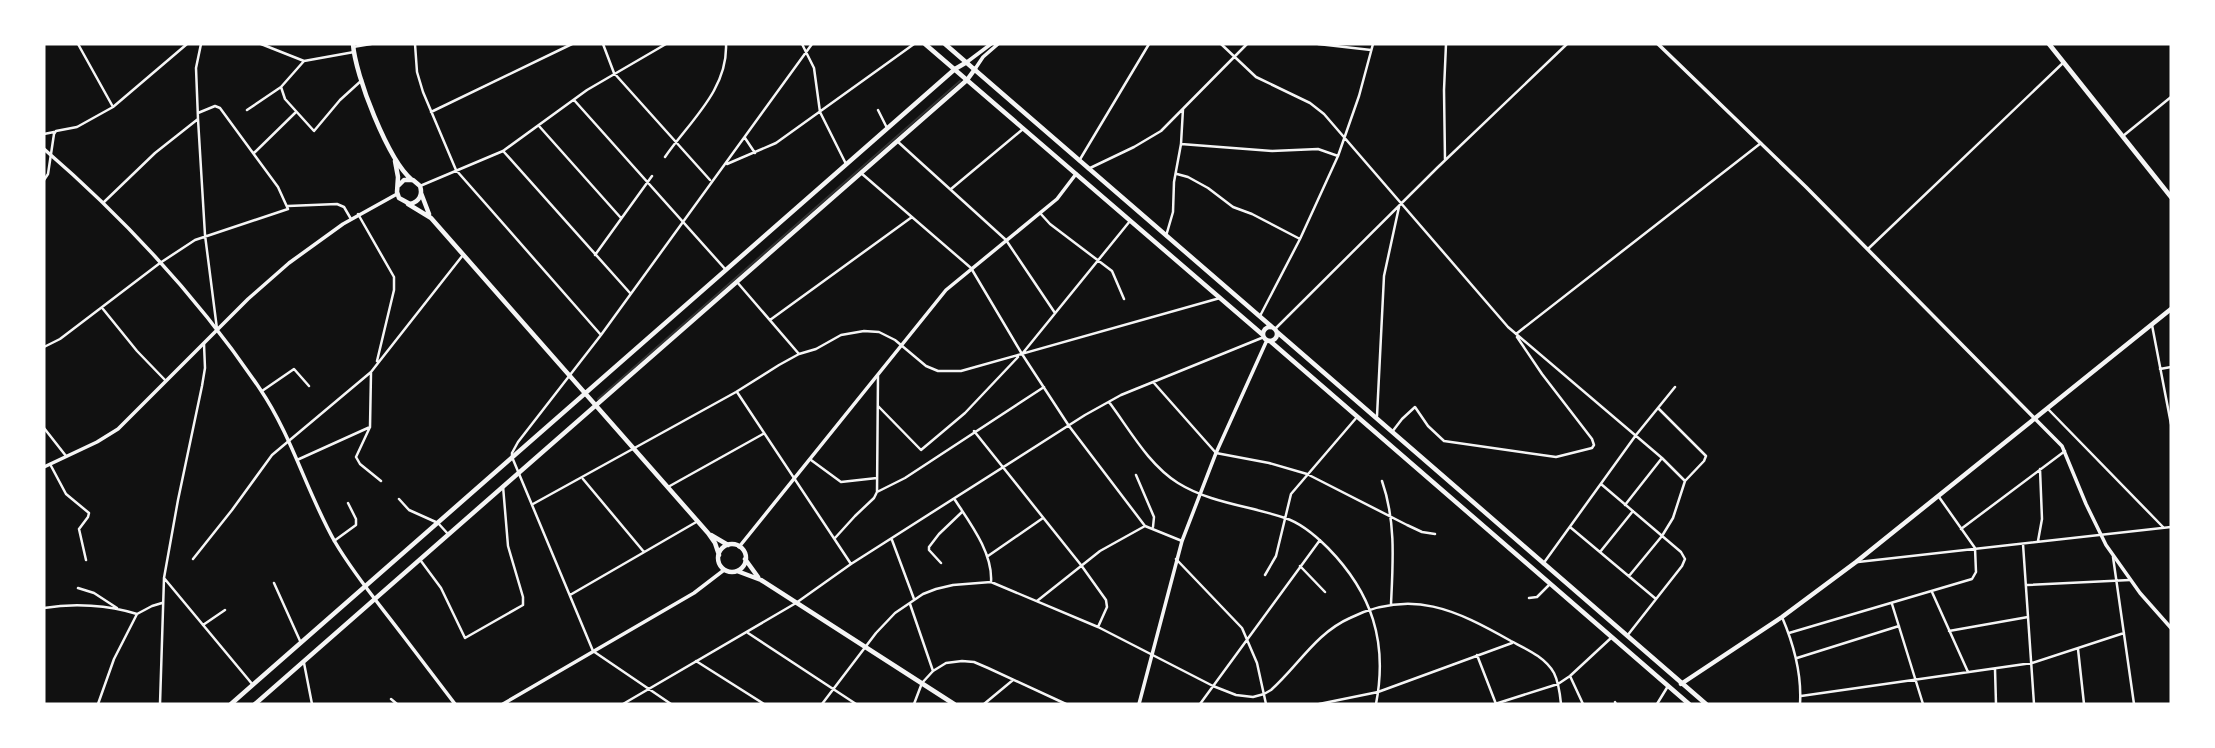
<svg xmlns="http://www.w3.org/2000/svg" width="2215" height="748" font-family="'Open Sans',sans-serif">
  <rect width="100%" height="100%" fill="#111"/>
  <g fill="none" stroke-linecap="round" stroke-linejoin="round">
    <path stroke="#333" stroke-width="2" d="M 598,399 L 960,81"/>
    <path stroke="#f5f5f5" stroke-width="2.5" d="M 78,44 L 113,107
      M 201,44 L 196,68 L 198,119 L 205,235 L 217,329
      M 261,44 L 304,61
      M 415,44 L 417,72 L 423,92 L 456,170 L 601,335
      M 603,44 L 614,73 L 710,180
      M 802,44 L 814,68 L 820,112 L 846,164
      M 1221,44 L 1256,77 L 1310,103 L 1324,114 L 1508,327 L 1662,458 L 1685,481
      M 1318,44 L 1371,50
      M 353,47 L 371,44
      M 354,52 L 304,61 L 281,87 L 285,99 L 314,131 L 340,100 L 362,80
      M 574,100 L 726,270
      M 247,110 L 281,87
      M 878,110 L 887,128
      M 431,112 L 572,44
      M 539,126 L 621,218
      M 44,134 L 54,132
      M 2123,136 L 2171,97
      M 745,138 L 755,153
      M 897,141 L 1006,240 L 1055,313
      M 1181,144 L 1272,151 L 1318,149 L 1338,156
      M 504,152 L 630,293
      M 254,153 L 296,112
      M 665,157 C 689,122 728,90 726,44
      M 1445,160 L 1444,90 L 1446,44
      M 1079,161 L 1149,44
      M 727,164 L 776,143 L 914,44
      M 1088,169 L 1134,147 L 1161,131 L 1247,44
      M 861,173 L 971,268 L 1022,354 L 1069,426 L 1145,526 L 1182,541
      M 1177,174 L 1188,177 L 1208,188 L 1233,207 L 1252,214 L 1300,239
      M 44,180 L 48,174 L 54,134 L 56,131 L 77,127 L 113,107 L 187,44
      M 420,186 L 503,151 L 587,90 L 666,44
      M 951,189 L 1023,129
      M 104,202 L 155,153 L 198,119
      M 288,206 L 337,204 L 344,207 L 351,219
      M 1040,213 L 1050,224 L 1112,271 L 1124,299
      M 358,214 L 394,277 L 394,290 L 377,361
      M 1166,236 L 1173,212 L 1174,182 L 1181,144 L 1183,109
      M 1869,248 L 2064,62
      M 595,255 L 652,176
      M 737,282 L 799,354
      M 103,309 L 137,351 L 165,380
      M 1260,316 L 1300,239 L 1338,156 L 1359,96 L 1373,44
      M 770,320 L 912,217
      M 2152,325 L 2171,424
      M 1275,329 L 1437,168 L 1567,44
      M 1516,334 L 1761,143
      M 44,347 L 60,339 L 160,263 L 195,240 L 288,209 L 278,187 L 220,108 L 215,106 L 198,113
      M 1022,354 L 1130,221
      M 2160,369 L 2171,367
      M 371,373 L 370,427 L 356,457 L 360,464 L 381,481
      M 1154,383 L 1216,453 L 1269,463 L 1307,474 L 1407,525 L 1422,532 L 1435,534
      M 262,391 L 294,369 L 309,386
      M 737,392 L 851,564
      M 1109,402 C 1130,430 1148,464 1178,483 C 1210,503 1250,506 1285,518 C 1301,523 1316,536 1328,548 C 1372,593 1388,642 1376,704
      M 878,406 L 921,450 L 965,413 L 1018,357
      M 2048,409 L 2163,527
      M 1377,416 L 1384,276 L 1399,207
      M 44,428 L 66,456
      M 974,431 L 1081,565 L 1106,600 L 1107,607 L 1098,627
      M 1392,432 L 1402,419 L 1415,407 L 1428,426 L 1444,441 L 1556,457 L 1592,448 L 1594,445 L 1592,439 L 1542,374 L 1517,337
      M 297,460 L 370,427
      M 811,460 L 841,482 L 877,478
      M 50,464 L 66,494 L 89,513 L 88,517 L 79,529 L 86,560
      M 1136,475 L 1154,517 L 1153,527
      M 583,479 L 644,552
      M 1382,481 C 1396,521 1393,562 1391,604
      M 1601,484 L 1681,552 L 1685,559 L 1682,566 L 1627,636
      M 668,487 L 763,434
      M 877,492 L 878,376
      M 399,499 L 409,510 L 438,523 L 448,534
      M 955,500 C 970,523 993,553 991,582
      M 533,504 L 736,392 L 779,365 L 799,354 L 816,349 L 841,335 L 864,331 L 879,332 L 895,340 L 926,366 L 938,371 L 961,371 L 1220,298
      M 1625,505 L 1662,458
      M 1570,527 L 1656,599
      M 1961,529 L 2065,451
      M 835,538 L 855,516 L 874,498 L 877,492 L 905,478 L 1044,387
      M 892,540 L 914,599
      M 334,541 L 356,525 L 356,519 L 348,503
      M 2038,541 L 2042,519 L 2040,469
      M 2023,544 L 2034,704
      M 1600,552 L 1633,511
      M 988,556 L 1043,518
      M 2113,557 L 2134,704
      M 193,559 L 232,510 L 272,455 L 371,372 L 463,255
      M 1176,559 L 1242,628 L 1257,663 L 1266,704
      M 421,561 L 441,588 L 465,638 L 523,605 L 523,597 L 508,546 L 503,486
      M 1858,562 L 2171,527
      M 941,563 L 929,550 L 929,547 L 939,534 L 962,512
      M 1543,564 L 1636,435 L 1675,387
      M 1300,566 L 1325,592
      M 1265,575 L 1276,556 L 1291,494 L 1357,417
      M 1629,576 L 1662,536 L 1673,518 L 1685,481 L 1704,461 L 1706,456 L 1658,408
      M 164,578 L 253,685
      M 274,583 L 301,643
      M 2027,585 L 2130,580
      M 78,588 L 94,593 L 117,608
      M 1932,592 L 1968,672
      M 570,595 L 698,521
      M 1529,598 L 1537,597 L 1550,584
      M 1037,601 L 1100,551 L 1145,526
      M 910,604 L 933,671
      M 1892,604 L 1923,704
      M 44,608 C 74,603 108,605 137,614
      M 1782,617 C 1794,645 1802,673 1800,704
      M 203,625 L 225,610
      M 1949,631 L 2028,617
      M 748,633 L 856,704
      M 1789,633 L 1972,579 L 1976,572 L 1975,548 L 1939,497
      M 2078,649 L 2084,704
      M 1477,655 L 1496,704
      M 1797,658 L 1899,626
      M 696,661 L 764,704
      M 304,663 L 312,704
      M 1995,669 L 1996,704
      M 1570,676 L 1583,704
      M 1801,696 L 2032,663 L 2124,633
      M 391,699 L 397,704
      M 1615,702 L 1616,704
      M 98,704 L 114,659 L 137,614 L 152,606 L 162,603
      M 160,704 L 164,578 L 178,500 L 202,386 L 205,368 L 204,344
      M 623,704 L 796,603 L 851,564 L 1085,415 L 1121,395 L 1264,337
      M 671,704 L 593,651 L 512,457 L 512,453 L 518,442 L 601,335 L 812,44
      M 822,704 L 876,633 L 895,613 L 923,594 L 936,589 L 953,585 L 991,582 L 1098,627 L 1213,686 L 1236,695 L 1253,697 L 1264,694 L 1271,690 C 1298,666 1316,633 1350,618 C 1412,588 1456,610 1511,641 C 1526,649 1545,657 1554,673 C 1559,683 1560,694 1561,704
      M 914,704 L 922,683 L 933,671 L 946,663 L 962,661 L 974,662 L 988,668 L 1066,704
      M 984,704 L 1013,680
      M 1200,704 L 1320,540
      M 1319,704 L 1378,692 L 1512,643
      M 1495,704 L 1558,684 L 1570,676 L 1611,638
      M 1657,704 L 1668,686"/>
    <path stroke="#f5f5f5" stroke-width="3.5" d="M 1658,44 L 1806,187 L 2062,446 L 2086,504 L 2106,545 L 2140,593 L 2171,628
      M 967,62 L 991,44
      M 975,69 L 983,57 L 998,44
      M 44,149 C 125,219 200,300 260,389 C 292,436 307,493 335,542 C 355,576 380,605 404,637 C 421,659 438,682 455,704
      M 44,467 L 97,442 L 118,429 L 248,299 L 289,263 L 343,224 L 397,194
      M 739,547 L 946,290 L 1057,199 L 1076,174
      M 503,704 L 694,593 L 724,570
      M 1139,704 L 1182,541 L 1216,453 L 1267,340"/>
    <path stroke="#f5f5f5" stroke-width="4.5" d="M 353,44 C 355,75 388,160 412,180
      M 2049,44 L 2171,197
      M 395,161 L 398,177 L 397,192 L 399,198 L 410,204 C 419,202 423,195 420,186 L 413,180 L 404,180 L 398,186
      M 421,193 L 429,214
      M 408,204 L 431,218 L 708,533 L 715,543 L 719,555
      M 711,535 L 728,545
      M718 558a14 14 0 1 1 28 0a14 14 0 1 1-28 0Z
      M 745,559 L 758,577
      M 737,571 L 761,580 L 954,704
      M 1681,684 L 1782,617 L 1856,562 L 2171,309
      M 231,704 L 955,69 L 967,62
      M 255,704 L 967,80 L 975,69"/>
    <path stroke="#f5f5f5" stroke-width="4.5" d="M 925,44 L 1263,335
      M 945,44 L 1272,327
      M1263 334a7 7 0 1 1 14 0a7 7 0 1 1-14 0Z
      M 1277,332 L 1706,704
      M 1270,341 L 1689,704"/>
  </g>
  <rect width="2215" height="748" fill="none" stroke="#ffffff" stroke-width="91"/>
</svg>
